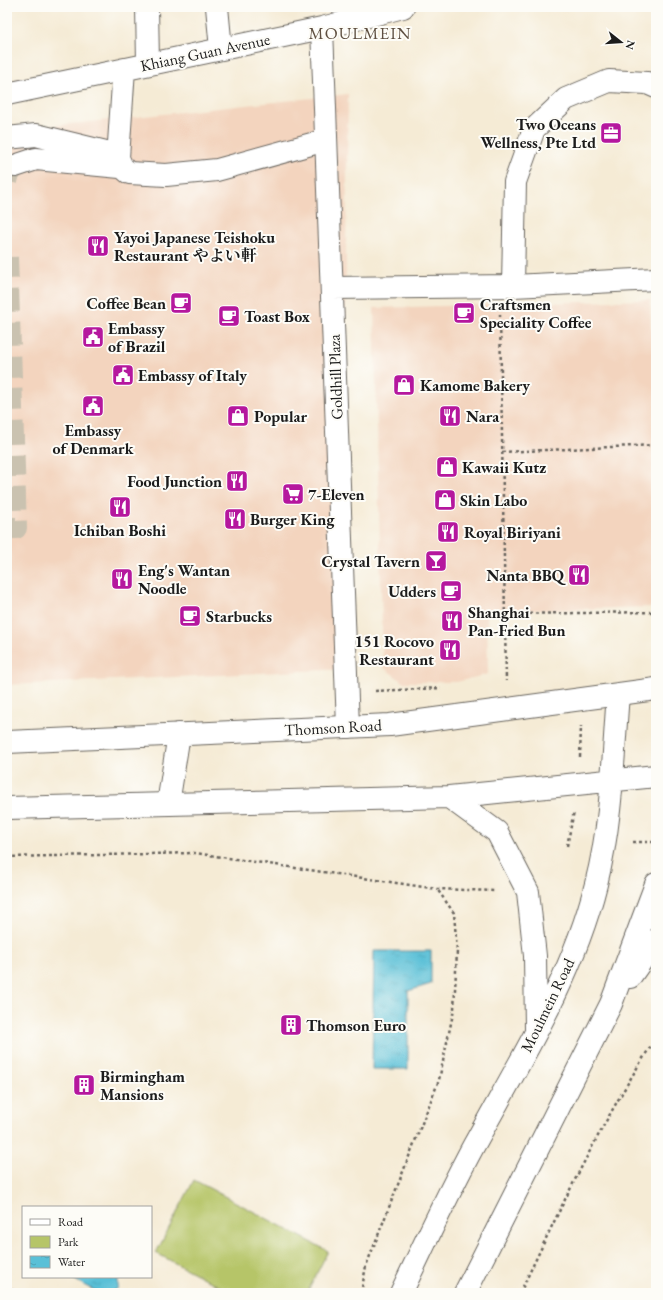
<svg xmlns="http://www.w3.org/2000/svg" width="663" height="1300" font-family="'EB Garamond','Noto Serif SC','Noto Serif JP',serif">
  <defs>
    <pattern id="water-ripples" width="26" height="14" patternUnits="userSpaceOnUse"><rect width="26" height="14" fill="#5ac0d7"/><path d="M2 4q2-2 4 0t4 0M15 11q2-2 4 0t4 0" fill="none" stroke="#4ea4b8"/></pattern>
  </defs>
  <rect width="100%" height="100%" fill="#fdfcf7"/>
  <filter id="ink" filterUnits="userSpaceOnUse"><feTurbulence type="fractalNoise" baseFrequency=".025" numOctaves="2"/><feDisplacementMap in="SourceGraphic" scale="8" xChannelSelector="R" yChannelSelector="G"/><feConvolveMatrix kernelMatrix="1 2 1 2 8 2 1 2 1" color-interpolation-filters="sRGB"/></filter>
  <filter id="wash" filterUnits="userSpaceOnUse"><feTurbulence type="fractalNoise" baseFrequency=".012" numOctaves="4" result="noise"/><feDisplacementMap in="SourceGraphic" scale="16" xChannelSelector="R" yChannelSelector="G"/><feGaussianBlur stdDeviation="0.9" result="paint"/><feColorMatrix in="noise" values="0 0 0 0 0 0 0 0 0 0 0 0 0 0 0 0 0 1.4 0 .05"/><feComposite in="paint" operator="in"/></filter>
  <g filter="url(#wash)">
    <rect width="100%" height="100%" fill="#f5ebd5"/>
    <path fill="#f3d4be" d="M 348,94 L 342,566 L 346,669 L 7,685 L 7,131 Z
      M 650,300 L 651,329 L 656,329 L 656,607 L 487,611 L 488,674 L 457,682 L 403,682 L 383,667 L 374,308 Z"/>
    <path fill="#b6c568" stroke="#697042" d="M 194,1180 L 328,1251 L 307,1293 L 232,1293 L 156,1253 Z"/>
    <path fill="url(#water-ripples)" stroke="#3b6e7a" d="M 374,951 L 431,951 L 431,984 L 408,991 L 408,1069 L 372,1069 Z
      M 70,1277 L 118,1277 L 118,1288 C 103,1300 85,1285 70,1277 Z"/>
  </g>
  <g filter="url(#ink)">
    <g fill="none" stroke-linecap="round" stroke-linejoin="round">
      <path stroke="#cac2b0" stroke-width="22" stroke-dasharray="22 11" stroke-linecap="butt" d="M 7,182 L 8,176 L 15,166
        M 7,257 L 16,528 L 7,528"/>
      <g stroke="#68645d" stroke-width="24">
        <path id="minor" d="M 147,7 L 148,63
          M 217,7 L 221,49
          M 322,28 L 348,727
          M 124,69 L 118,158 L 122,167 L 129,173 L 166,175 L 217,170 L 326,140
          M 7,94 L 322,28 L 403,7
          M 7,138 L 36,135 L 118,155
          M 15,166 L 36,159 L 120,167
          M 513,286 L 515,182 L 534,129 L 566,99 L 609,81 L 647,83 L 656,87
          M 332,288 L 513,286 L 656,279
          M 168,804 L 179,734"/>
      </g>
      <g stroke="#68645d" stroke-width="24">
        <path id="major" d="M 7,742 L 390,725 L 656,689
          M 449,797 L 497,832 L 528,892 L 535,956 L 536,1028
          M 7,808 L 449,797 L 656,776
          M 630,977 L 656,940
          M 401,1293 C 425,1243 448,1193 474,1145 C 520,1061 573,977 596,884 C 612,822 613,757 618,694
          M 465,1293 L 611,1004 L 656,884"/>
      </g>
      <path stroke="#68645d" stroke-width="2.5" stroke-dasharray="3 3" stroke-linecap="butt" d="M 500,314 L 506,681
        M 502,452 L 656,445
        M 505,614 L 656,612
        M 375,691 L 441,688
        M 580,757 L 581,726
        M 633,842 L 656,842
        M 567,846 L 574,811
        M 7,857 L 195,853 L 437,889 L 496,891
        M 7,1287 L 19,1293
        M 361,1293 L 366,1266 L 439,1080 L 454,1009 L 457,951 L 454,913 L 437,889
        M 520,1293 C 561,1206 603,1119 656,1038"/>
      <use href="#minor" stroke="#fff" stroke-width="22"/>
      <use href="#major" stroke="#fff" stroke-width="22"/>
    </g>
  </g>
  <defs>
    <g id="office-square" transform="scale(1.15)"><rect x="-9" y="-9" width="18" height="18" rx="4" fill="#b5179e" stroke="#fdfcf7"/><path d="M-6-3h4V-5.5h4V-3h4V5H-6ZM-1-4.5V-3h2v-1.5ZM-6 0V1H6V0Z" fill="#fff"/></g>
    <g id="restaurant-square" transform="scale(1.15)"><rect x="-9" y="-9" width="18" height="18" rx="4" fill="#b5179e" stroke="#fdfcf7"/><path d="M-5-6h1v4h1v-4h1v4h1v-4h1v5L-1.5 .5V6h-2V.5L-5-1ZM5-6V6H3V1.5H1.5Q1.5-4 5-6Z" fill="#fff"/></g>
    <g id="cafe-square" transform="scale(1.15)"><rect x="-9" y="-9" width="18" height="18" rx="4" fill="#b5179e" stroke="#fdfcf7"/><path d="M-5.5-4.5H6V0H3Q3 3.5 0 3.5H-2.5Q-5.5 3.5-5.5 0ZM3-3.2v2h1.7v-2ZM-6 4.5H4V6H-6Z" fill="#fff"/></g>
    <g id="civic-square" transform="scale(1.15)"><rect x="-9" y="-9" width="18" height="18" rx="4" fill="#b5179e" stroke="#fdfcf7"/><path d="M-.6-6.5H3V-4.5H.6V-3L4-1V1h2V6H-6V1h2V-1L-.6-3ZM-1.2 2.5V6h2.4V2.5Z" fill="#fff"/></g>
    <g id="shop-square" transform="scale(1.15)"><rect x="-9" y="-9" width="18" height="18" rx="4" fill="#b5179e" stroke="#fdfcf7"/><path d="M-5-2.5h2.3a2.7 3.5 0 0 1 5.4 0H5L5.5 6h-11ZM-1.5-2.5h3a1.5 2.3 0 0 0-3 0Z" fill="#fff"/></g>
    <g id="supermarket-square" transform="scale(1.15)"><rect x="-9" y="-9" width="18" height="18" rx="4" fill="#b5179e" stroke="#fdfcf7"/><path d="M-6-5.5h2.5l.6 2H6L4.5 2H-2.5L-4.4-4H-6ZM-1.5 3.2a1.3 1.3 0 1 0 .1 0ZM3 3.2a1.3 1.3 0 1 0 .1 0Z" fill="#fff"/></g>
    <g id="bar-square" transform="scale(1.15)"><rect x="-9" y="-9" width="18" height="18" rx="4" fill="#b5179e" stroke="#fdfcf7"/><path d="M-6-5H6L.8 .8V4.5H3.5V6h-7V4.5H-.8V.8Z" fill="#fff"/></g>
    <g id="building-square" transform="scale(1.15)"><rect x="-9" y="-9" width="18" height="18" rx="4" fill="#b5179e" stroke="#fdfcf7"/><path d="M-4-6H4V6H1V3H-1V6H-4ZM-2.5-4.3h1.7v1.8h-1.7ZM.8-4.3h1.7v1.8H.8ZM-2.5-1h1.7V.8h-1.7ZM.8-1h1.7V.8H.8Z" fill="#fff"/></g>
  </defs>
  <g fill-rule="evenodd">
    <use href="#office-square" x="611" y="133"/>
    <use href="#restaurant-square" x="98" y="246"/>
    <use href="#cafe-square" x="181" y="303"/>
    <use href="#cafe-square" x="464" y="313"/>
    <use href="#cafe-square" x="229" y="316"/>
    <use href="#civic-square" x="93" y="337"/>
    <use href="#civic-square" x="123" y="375"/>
    <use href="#shop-square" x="404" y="385"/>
    <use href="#civic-square" x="93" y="406"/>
    <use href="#shop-square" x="238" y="416"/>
    <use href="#restaurant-square" x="450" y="416"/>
    <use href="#shop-square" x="447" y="467"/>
    <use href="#restaurant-square" x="237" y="481"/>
    <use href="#supermarket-square" x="293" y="494"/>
    <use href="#shop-square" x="445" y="500"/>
    <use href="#restaurant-square" x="120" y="507"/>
    <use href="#restaurant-square" x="235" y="519"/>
    <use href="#restaurant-square" x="448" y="532"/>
    <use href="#bar-square" x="436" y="561"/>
    <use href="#restaurant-square" x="579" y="575"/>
    <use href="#restaurant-square" x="122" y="579"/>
    <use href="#cafe-square" x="451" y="591"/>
    <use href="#cafe-square" x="190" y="616"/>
    <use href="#restaurant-square" x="452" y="621"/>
    <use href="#restaurant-square" x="450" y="650"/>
    <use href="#building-square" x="291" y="1025"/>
    <use href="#building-square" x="84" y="1085"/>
  </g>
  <g text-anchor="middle" stroke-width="4" stroke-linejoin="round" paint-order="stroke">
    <g font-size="16" fill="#1c1c1c" stroke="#fdfcf7">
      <text transform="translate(205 52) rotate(-12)" y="6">Khiang Guan Avenue</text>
      <text transform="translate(335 377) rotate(-92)" y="6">Goldhill Plaza</text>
      <text transform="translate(333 727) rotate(-3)" y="6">Thomson Road</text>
      <text transform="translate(547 1005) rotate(-64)" y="6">Moulmein Road</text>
    </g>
    <g font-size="16" font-weight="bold" fill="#1c1c1c" stroke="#fdfcf7" text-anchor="start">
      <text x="596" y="130" text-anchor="end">Two Oceans<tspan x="596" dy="18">Wellness, Pte Ltd</tspan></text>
      <text x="114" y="243">Yayoi Japanese Teishoku<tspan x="114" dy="18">Restaurant やよい軒</tspan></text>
      <text x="166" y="309" text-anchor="end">Coffee Bean</text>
      <text x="480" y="310">Craftsmen<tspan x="480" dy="18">Speciality Coffee</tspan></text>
      <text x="244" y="322">Toast Box</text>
      <text x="108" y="334">Embassy<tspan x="108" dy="18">of Brazil</tspan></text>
      <text x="138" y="381">Embassy of Italy</text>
      <text x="420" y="391">Kamome Bakery</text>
      <text x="254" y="422">Popular</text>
      <text x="466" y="422">Nara</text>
      <text x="93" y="436" text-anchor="middle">Embassy<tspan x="93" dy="18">of Denmark</tspan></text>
      <text x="462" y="473">Kawaii Kutz</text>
      <text x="222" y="487" text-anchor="end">Food Junction</text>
      <text x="308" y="500">7-Eleven</text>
      <text x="460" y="506">Skin Labo</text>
      <text x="250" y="525">Burger King</text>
      <text x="120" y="536" text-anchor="middle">Ichiban Boshi</text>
      <text x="464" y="538">Royal Biriyani</text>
      <text x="420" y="567" text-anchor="end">Crystal Tavern</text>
      <text x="138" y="576">Eng's Wantan<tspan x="138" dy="18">Noodle</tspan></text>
      <text x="564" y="581" text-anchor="end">Nanta BBQ</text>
      <text x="436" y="597" text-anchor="end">Udders</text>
      <text x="468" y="618">Shanghai<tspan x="468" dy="18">Pan-Fried Bun</tspan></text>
      <text x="206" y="622">Starbucks</text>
      <text x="434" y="647" text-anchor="end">151 Rocovo<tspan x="434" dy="18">Restaurant</tspan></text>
      <text x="306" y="1031">Thomson Euro</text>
      <text x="100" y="1082">Birmingham<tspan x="100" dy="18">Mansions</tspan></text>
    </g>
    <g font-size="17" letter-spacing="1" fill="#5e4f41" stroke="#fdfcf7">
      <text x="360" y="39">MOULMEIN</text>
    </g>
  </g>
  <rect width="663" height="1300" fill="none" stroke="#fdfcf7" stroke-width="24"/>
  <rect x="22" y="1206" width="130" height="72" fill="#fdfcf7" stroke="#a3a29f"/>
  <rect x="30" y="1219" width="20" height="6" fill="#ffffff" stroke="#a3a29f"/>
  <text x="58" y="1226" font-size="12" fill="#1c1c1c">Road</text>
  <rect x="30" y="1236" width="20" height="12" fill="#b6c568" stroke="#a3a29f"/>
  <text x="58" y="1246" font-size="12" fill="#1c1c1c">Park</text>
  <rect x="30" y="1256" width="20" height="12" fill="url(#water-ripples)" stroke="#a3a29f"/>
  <text x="58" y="1266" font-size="12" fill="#1c1c1c">Water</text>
  <g transform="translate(621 42) rotate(107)" stroke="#fdfcf7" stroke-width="3" paint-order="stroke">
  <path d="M0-3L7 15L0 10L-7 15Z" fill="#1c1c1c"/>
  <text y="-6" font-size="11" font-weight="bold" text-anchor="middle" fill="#1c1c1c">N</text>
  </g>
</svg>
